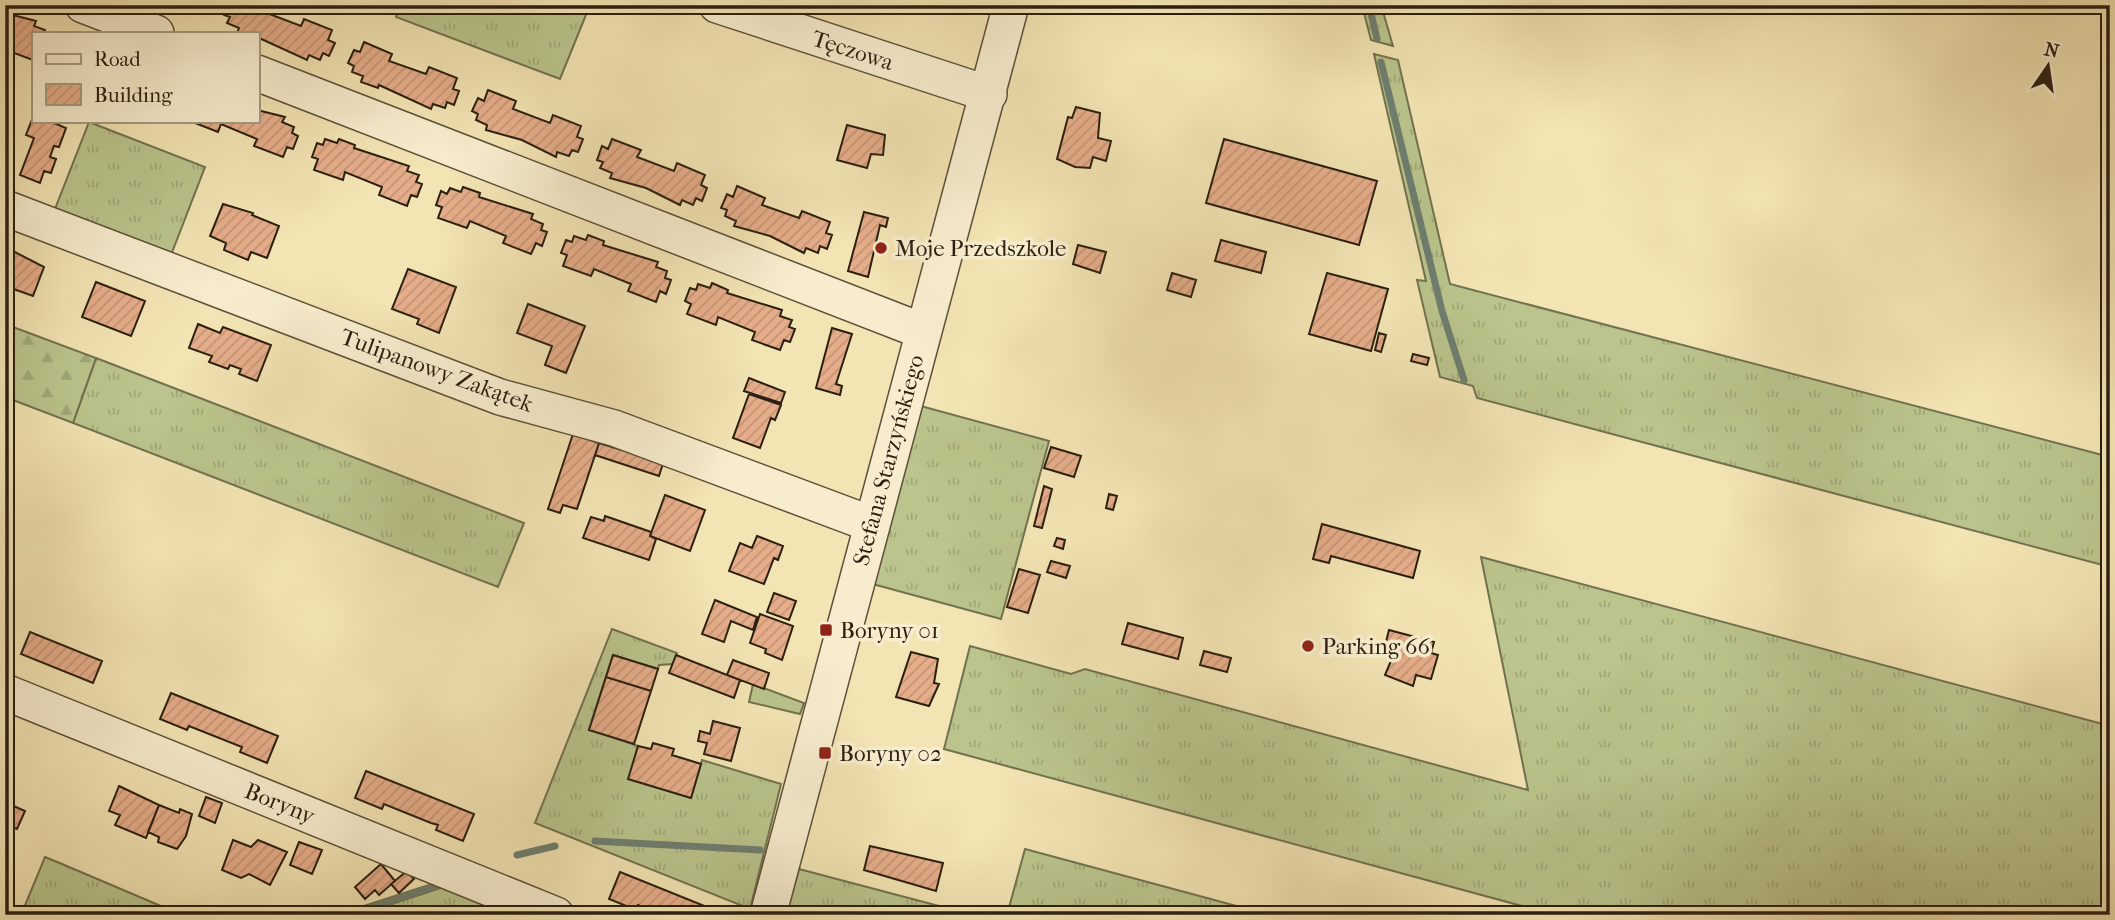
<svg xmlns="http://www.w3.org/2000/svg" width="2115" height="920" font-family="'IM FELL French Canon',serif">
  <defs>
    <pattern id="grass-tufts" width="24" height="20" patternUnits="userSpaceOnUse" patternTransform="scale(1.75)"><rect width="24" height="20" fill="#bac48c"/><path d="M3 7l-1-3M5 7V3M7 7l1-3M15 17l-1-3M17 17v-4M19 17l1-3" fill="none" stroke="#a0a878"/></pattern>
    <pattern id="forest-firs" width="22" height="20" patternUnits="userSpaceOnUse" patternTransform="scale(1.75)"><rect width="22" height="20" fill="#bac48c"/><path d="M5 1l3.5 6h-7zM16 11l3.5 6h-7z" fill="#a0a878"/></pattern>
    <pattern id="building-hatch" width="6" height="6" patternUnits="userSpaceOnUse" patternTransform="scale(1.75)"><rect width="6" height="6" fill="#e5ad89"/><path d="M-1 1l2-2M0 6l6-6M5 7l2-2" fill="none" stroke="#c59475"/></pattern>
  </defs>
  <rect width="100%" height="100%" fill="#f3e4b3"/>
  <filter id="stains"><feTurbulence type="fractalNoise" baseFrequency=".00286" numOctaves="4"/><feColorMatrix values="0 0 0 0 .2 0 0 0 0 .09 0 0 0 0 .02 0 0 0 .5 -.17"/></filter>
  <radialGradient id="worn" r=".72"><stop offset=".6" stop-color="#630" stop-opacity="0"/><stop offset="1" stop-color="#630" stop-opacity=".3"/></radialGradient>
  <path fill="url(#grass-tufts)" stroke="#72724e" stroke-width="2" d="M 400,5 L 590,5 L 560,79 L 396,17 Z
    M 1362,5 L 1381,5 L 1393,46 L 1371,40 Z
    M 1374,54 L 1398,60 L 1450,284 L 2110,457 L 2110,567 L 1477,398 L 1473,386 L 1440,377 L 1417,280 L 1426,281 Z
    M 89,122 L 205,167 L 171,255 L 55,209 Z
    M 96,358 L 524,523 L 498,587 L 73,423 Z
    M 917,405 L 1049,441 L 1001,619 L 869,583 Z
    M 1481,557 L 2110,726 L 2110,915 L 1555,915 L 944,749 L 970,646 L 1071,674 L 1085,669 L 1528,790 Z
    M 612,629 L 677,653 L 673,664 L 659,665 L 658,669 L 613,655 L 589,729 L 638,746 L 629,779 L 691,798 L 702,760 L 781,784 L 750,909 L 535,823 Z
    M 753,684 L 804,703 L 800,714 L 749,702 Z
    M 1025,849 L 1270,915 L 1007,915 Z
    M 45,857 L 62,864 L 182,915 L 21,915 Z
    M 799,869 L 973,915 L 786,915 Z
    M 452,884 L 525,915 L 358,915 Z"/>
  <path fill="url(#forest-firs)" stroke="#72724e" stroke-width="2" d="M 5,324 L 96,358 L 73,423 L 5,397 Z
    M 444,880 L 452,884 L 358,915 L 336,915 Z"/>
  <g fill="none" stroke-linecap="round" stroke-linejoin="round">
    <path stroke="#6e7e6f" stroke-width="7" d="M 1369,5 L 1377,39
      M 1381,62 L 1442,311 L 1464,380
      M 595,841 L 760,850
      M 517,855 L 555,846
      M 351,915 L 441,884"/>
  </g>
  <path fill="url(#building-hatch)" stroke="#2b1f11" stroke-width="2" d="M 207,5 L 206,8 L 200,6 L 198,12 L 186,8 L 184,13 L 167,6 Z
    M 228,5 L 267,5 L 264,12 L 301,26 L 304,19 L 332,30 L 328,40 L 335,43 L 329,56 L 323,53 L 320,60 L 309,55 L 307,60 L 257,37 L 257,33 L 237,33 L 239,28 L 227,23 L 230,17 L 224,15 Z
    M 903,5 L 931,5 L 928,14 Z
    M 5,13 L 36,21 L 34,26 L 45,30 L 44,33 L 33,33 L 33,60 L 6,50 L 9,43 L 5,41 Z
    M 364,42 L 392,54 L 389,61 L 426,74 L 429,67 L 457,78 L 453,89 L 459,91 L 454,105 L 447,102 L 445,108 L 433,104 L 431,109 L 379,85 L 378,88 L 361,82 L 363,76 L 352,72 L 354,66 L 348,63 L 354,50 L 360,52 Z
    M 488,90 L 516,101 L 513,109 L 550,123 L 553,115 L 581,126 L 577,137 L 583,139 L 578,152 L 572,150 L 569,156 L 557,152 L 556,157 L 522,140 L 486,130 L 487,125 L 476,120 L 478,114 L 472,111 L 478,98 L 484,101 Z
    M 1076,107 L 1100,113 L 1098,138 L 1111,141 L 1106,161 L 1093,157 L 1090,168 L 1075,167 L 1057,159 L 1068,117 L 1072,118 Z
    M 257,110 L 285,117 L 282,122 L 294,127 L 292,133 L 298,136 L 293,149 L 287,147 L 283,157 L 254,146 L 257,139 L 221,124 L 218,132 L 190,121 L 257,121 Z
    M 33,117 L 33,121 L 49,121 L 66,128 L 59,147 L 54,146 L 50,157 L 56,159 L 51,173 L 44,171 L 40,183 L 20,175 L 34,138 L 26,135 Z
    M 847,125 L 885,135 L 883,155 L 871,154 L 867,168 L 837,160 Z
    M 325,139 L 337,143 L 339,139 L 355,145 L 354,148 L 409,166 L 407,171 L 419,175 L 416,182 L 422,184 L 417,197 L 411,195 L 407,206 L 379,195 L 382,187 L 345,172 L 343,180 L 314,170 L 318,159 L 312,157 L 317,143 L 323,145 Z
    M 612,139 L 641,150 L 637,157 L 674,171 L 677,163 L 705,175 L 701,185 L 707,188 L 702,201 L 696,198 L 693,205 L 682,200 L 680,205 L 646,188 L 610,178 L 612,173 L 600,168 L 603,162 L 597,160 L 602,146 L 608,149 Z
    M 1224,139 L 1377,181 L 1359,245 L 1206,203 Z
    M 737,186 L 765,198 L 762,205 L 799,218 L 802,211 L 830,222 L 826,233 L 832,235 L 827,249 L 820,246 L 818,253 L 806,248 L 804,253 L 770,236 L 734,226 L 736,221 L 725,216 L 727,210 L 721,208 L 727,194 L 733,197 Z
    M 463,187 L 480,193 L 479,197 L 533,214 L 531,219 L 543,224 L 541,230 L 547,232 L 542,246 L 536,243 L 531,254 L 503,243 L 506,236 L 470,221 L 467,228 L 438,218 L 442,207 L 436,205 L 441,191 L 447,194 L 450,188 L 461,192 Z
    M 223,204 L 253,213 L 252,215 L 279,226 L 267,258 L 251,252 L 248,260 L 224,250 L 226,243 L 210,236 Z
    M 864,212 L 888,218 L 886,227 L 880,225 L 868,277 L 848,271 Z
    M 588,235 L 604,241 L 603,245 L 658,262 L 656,267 L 667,271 L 665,278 L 671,280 L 666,294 L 660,291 L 656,302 L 628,291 L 631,284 L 594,269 L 591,276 L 563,266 L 567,255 L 561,253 L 566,240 L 572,242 L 574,236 L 586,240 Z
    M 1221,240 L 1266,252 L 1261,273 L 1215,261 Z
    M 1078,245 L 1106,252 L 1100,273 L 1073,264 Z
    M 5,247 L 44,267 L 33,296 L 5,286 Z
    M 408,269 L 456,287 L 439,333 L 417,324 L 419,319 L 392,309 Z
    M 1172,273 L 1196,280 L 1191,297 L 1167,290 Z
    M 1327,273 L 1388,289 L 1371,351 L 1309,334 Z
    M 96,282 L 145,301 L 131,336 L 82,317 Z
    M 712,283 L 728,290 L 727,293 L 782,310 L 780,316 L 792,320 L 789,327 L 795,329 L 790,342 L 784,340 L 780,350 L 752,340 L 755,332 L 718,317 L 716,325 L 687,314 L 691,304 L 685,301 L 690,288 L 696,290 L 698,284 L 710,288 Z
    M 528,304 L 585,326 L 566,373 L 545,365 L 552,346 L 517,333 Z
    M 198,324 L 220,333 L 223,327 L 271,345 L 257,381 L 239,374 L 241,369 L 230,365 L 228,369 L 209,362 L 212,356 L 189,348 Z
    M 832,328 L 852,334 L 836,384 L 842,386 L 840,395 L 816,388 Z
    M 1379,333 L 1386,335 L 1381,352 L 1375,350 Z
    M 1413,354 L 1429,358 L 1427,365 L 1411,361 Z
    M 749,378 L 785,392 L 781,403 L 744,391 Z
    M 749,394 L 781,405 L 775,420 L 771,418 L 760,448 L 733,438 Z
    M 573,434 L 599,443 L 577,509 L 563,505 L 560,513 L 548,509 Z
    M 599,443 L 622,450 L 624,444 L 665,457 L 659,476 L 595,455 Z
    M 1051,447 L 1081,456 L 1074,477 L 1044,468 Z
    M 1044,486 L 1052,489 L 1042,528 L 1034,526 Z
    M 1109,494 L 1117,496 L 1113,510 L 1106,508 Z
    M 665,495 L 705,510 L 690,551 L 650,536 Z
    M 605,516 L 651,532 L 650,536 L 656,539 L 649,560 L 583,538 L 591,517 L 604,521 Z
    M 1322,524 L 1420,551 L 1413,578 L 1331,556 L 1329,563 L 1313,559 Z
    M 757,536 L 783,546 L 778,560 L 774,558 L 764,584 L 729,571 L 740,543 L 752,548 Z
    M 1057,538 L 1065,540 L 1063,549 L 1054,546 Z
    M 1051,561 L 1070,566 L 1066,578 L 1047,572 Z
    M 1019,569 L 1040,575 L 1028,613 L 1007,607 Z
    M 774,593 L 796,601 L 789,620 L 767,612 Z
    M 715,600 L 757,617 L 753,630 L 731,621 L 724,642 L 702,634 Z
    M 760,614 L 793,626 L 782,660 L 765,653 L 766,649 L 750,643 Z
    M 1128,623 L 1183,638 L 1178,659 L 1122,644 Z
    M 1389,630 L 1434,642 L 1431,653 L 1438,655 L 1431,679 L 1416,675 L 1413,686 L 1385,675 L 1393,656 L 1383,654 Z
    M 30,632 L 102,661 L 93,683 L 21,654 Z
    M 1204,651 L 1231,658 L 1227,672 L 1200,665 Z
    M 911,652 L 938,659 L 934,683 L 939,684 L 929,706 L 896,697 Z
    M 613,655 L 658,669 L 651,691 L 606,677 Z
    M 676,655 L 740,680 L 734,698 L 669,673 Z
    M 733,660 L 769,673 L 764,689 L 727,675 Z
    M 606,677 L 651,691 L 634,744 L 589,730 Z
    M 171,693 L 278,736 L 267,763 L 240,752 L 242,747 L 189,726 L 187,730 L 160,719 Z
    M 713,721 L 740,728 L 731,761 L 704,754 L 707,743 L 698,741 L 700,731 L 710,734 Z
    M 653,743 L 674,749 L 672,755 L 701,764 L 691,798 L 628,779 L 638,746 L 651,749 Z
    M 366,771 L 474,814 L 463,841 L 436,830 L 438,825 L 431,823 L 384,804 L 382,809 L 355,798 Z
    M 119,786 L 159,805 L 146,838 L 115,825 L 120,815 L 109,811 Z
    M 206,797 L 222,803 L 215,823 L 199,816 Z
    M 9,804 L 25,811 L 17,829 L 5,824 Z
    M 159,805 L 179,813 L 180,809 L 192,814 L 186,836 L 177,849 L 158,842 L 159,837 L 148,832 Z
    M 233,840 L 251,847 L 258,840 L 287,852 L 270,885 L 249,874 L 241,878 L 222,870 Z
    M 299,842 L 322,850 L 312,874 L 290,865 Z
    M 870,846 L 943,863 L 936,891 L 864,870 Z
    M 381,864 L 395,881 L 379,895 L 375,890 L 365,899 L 355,887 Z
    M 407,871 L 414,879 L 399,893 L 391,884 Z
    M 620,872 L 717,911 L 715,915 L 662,915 L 638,905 L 636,910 L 609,899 Z"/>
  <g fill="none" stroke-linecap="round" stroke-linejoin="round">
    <g stroke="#5d503a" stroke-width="38">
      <path id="minor" d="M 83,5 L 156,33
        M 717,5 L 989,94
        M 257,73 L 922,331
        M 5,208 L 500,397 L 614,428 L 871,524
        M 5,692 L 556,915
        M 768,915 L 1011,5"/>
    </g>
    <use href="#minor" stroke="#f7edce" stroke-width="35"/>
  </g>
  <g fill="#8f2418" stroke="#f7edce" stroke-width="2.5">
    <circle cx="881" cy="248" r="7"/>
    <rect x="819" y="623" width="14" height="14" rx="3.5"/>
    <circle cx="1308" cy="646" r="7"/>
    <rect x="818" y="746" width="14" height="14" rx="3.5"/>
  </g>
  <g text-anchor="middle" stroke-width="7" stroke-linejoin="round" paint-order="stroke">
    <g font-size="23" fill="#2b1f11" stroke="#f7edce">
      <text transform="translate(853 50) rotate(18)" y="8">Tęczowa</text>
      <text transform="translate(437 370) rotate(20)" y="8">Tulipanowy Zakątek</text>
      <text transform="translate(888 460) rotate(-75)" y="8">Stefana Starzyńskiego</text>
      <text transform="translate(280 803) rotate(22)" y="8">Boryny</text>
    </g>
    <g font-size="23" fill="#2b1f11" stroke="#f7edce" text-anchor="start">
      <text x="895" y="256">Moje Przedszkole</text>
      <text x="840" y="638">Boryny 01</text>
      <text x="1322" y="654">Parking 66</text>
      <text x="839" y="761">Boryny 02</text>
    </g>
  </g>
  <rect width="2115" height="920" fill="none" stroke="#f3e4b3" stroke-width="28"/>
  <rect x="7" y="7" width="2101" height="906" fill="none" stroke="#2b1f11" stroke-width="3.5"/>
  <rect x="14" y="14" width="2087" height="892" fill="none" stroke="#2b1f11" stroke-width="2"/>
  <rect x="32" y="32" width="228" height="91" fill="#f7edce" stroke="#a59b82" stroke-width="2"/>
  <rect x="46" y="54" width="35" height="10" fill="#f7edce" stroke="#a59b82" stroke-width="2"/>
  <text x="94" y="66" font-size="21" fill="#2b1f11">Road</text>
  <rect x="46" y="84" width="35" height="21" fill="url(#building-hatch)" stroke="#a59b82" stroke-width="2"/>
  <text x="94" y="102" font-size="21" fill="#2b1f11">Building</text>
  <g transform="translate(2048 66) rotate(13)" stroke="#f7edce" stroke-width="5" paint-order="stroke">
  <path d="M0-5L12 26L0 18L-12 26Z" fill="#2b1f11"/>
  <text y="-10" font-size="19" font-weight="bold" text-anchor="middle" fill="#2b1f11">N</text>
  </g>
  <rect width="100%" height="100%" filter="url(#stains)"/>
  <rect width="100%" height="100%" fill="url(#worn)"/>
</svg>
